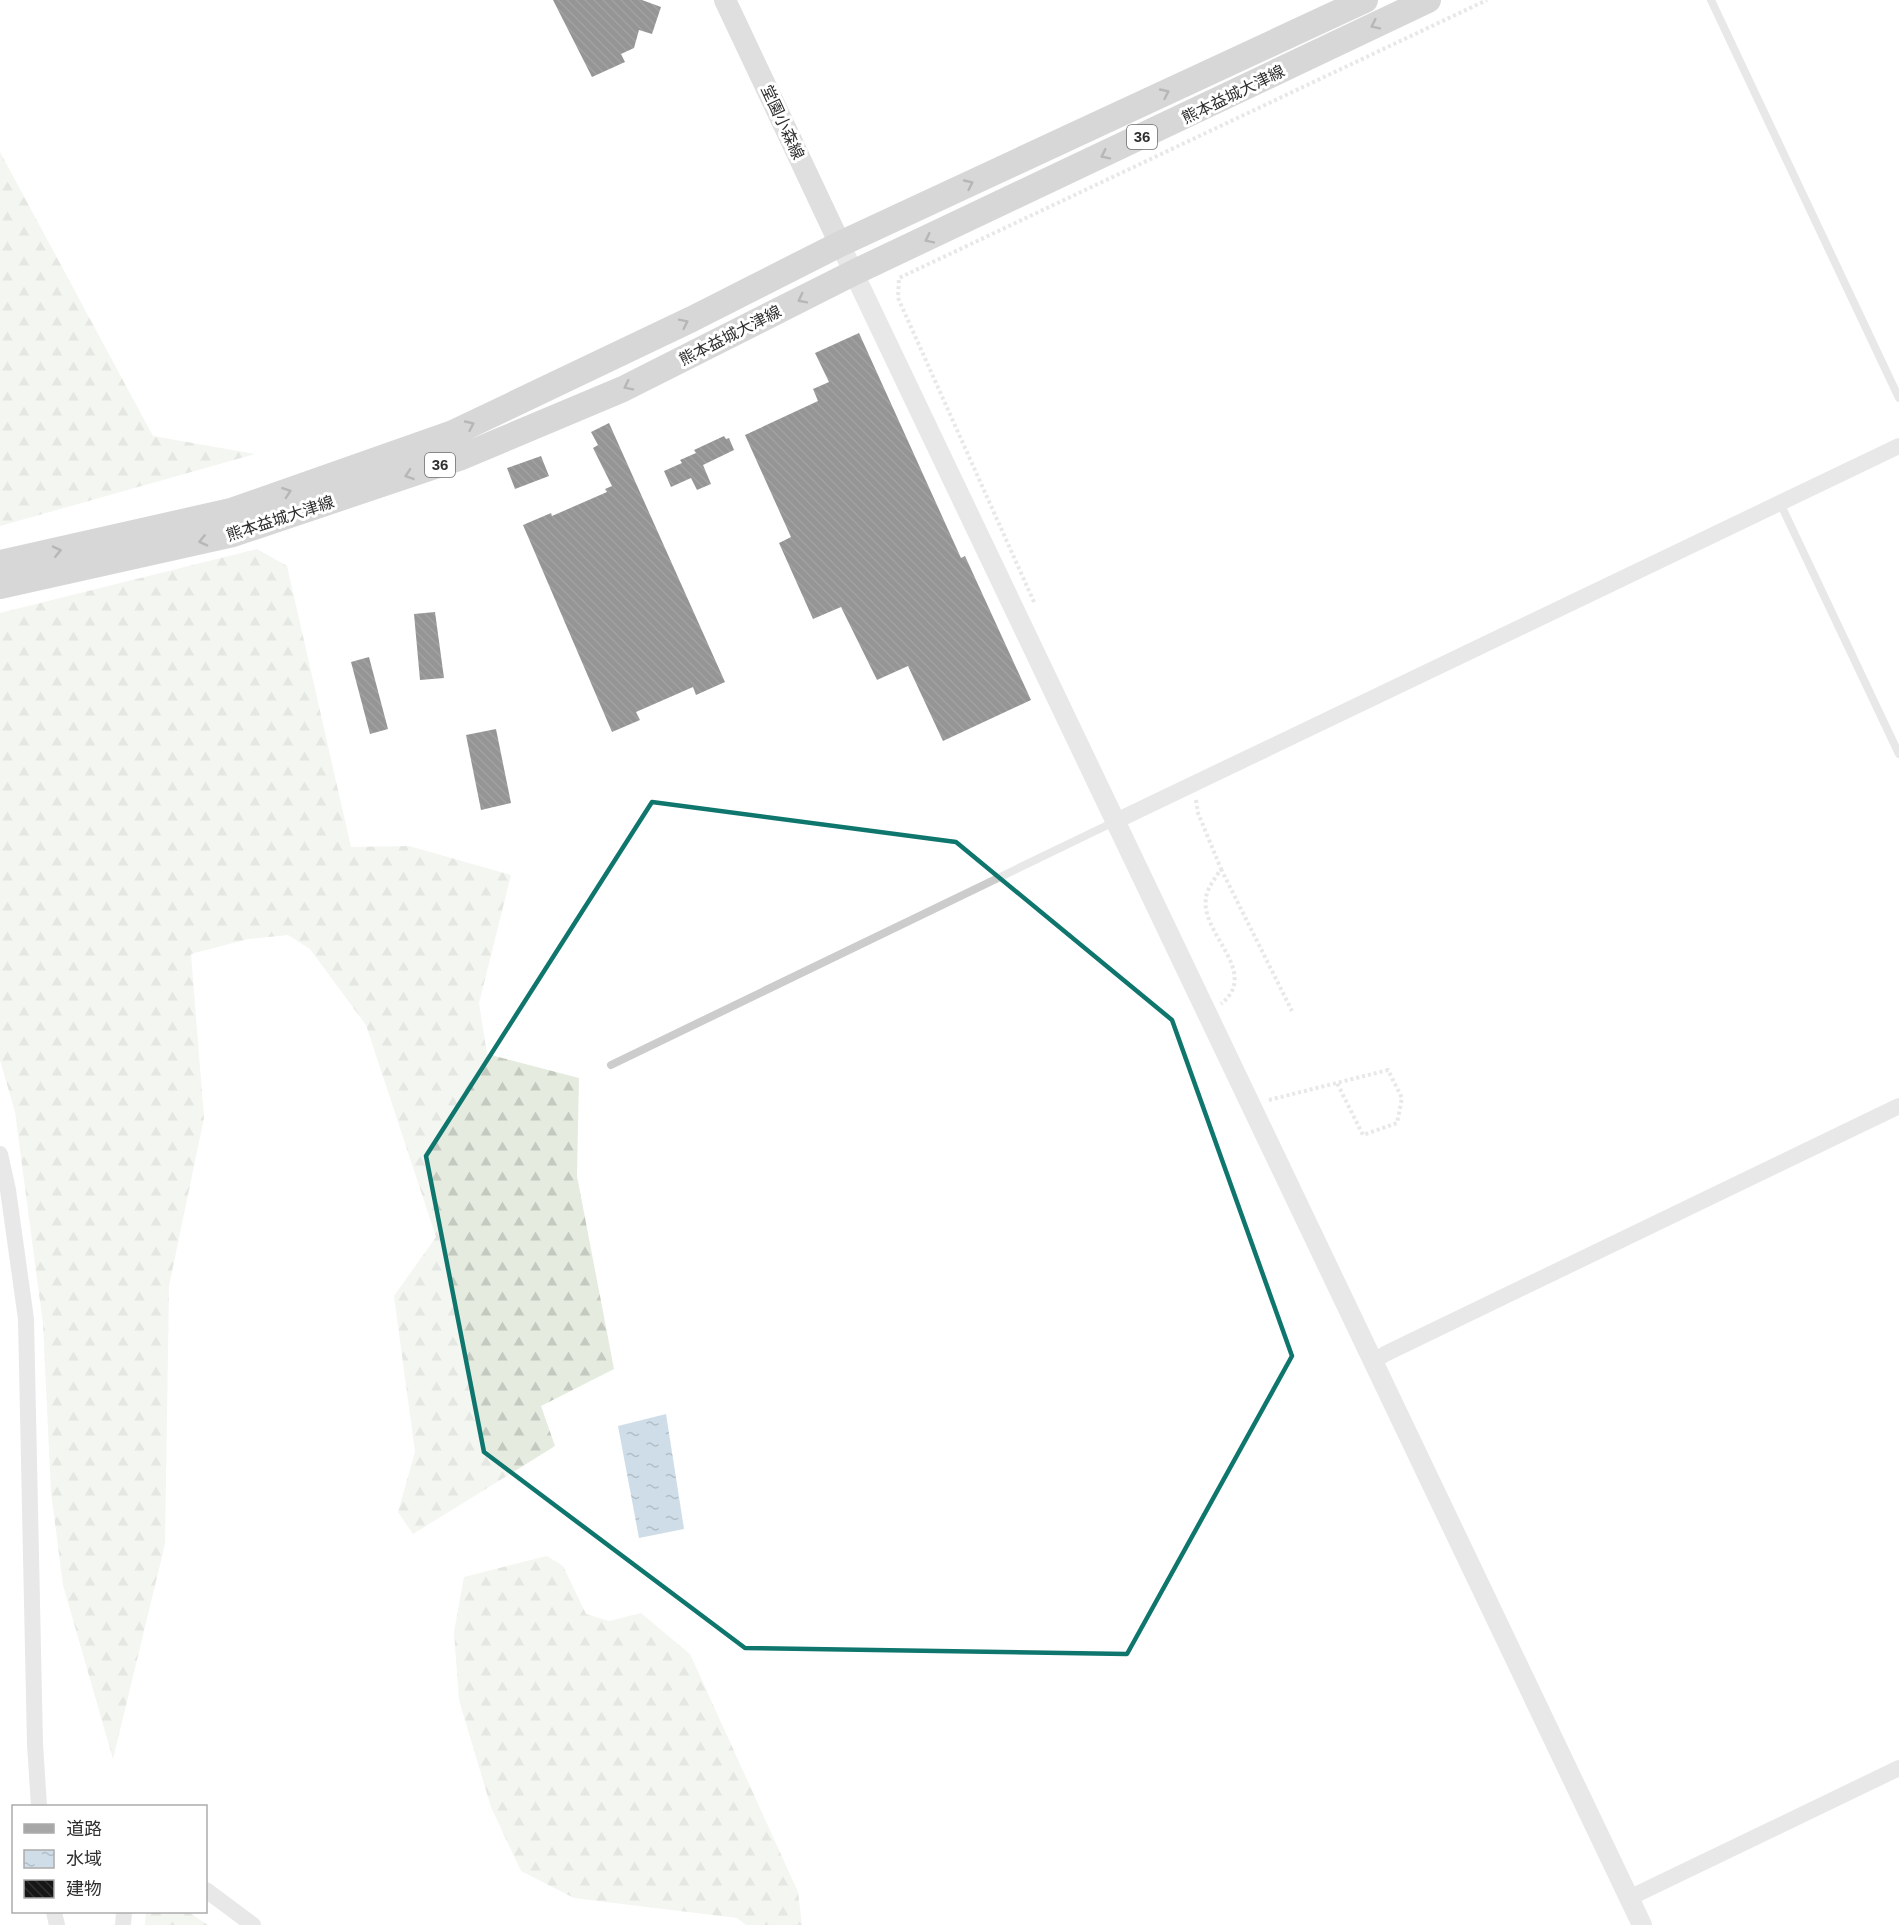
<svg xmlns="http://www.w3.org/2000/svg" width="1899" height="1925" font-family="Arial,'Noto Sans JP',sans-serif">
  <defs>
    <pattern id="forest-firs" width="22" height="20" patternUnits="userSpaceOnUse" patternTransform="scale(1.5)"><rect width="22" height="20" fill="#e5ebdf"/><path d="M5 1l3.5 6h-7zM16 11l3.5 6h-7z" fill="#c5cac0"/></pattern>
    <pattern id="water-ripples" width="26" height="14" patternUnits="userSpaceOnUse" patternTransform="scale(1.5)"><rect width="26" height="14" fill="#cedde8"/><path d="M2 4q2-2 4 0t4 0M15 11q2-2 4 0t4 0" fill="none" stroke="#b1bec7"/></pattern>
    <pattern id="building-back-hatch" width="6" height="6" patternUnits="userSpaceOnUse" patternTransform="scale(1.5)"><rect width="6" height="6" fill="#161616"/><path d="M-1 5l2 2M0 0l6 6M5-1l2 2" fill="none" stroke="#303030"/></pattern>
  </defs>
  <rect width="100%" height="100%" fill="#fff"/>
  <path fill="url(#forest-firs)" d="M 0,152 L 153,436 L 255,454 L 0,526 Z
    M 257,549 L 287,566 L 351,847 L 409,846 L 511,875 L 479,1003 L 487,1054 L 579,1078 L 577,1176 L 614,1369 L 541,1406 L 555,1446 L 413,1534 L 398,1512 L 415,1452 L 394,1296 L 436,1237 L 366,1025 L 310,949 L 288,935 L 248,939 L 191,954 L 204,1118 L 169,1286 L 165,1544 L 113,1759 L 63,1585 L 51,1492 L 43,1324 L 15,1112 L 0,1060 L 0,613 Z
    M 547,1556 L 563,1566 L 586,1614 L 609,1621 L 641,1613 L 690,1654 L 798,1892 L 802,1925 L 746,1925 L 737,1918 L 574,1898 L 521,1871 L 491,1807 L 459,1700 L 454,1632 L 464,1577 Z
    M 146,1912 L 188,1912 L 208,1925 L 145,1925 Z"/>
  <path fill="url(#water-ripples)" d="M 666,1414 L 684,1529 L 639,1538 L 618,1426 Z"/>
  <path fill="url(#building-back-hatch)" d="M 553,0 L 642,0 L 661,7 L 652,34 L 639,30 L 634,48 L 621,54 L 625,62 L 592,77 Z
    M 859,333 L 961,558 L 965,556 L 1031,700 L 943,741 L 908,666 L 877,680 L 841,607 L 813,619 L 779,543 L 791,537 L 745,435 L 818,401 L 813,389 L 829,382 L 815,353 Z
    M 609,423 L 725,682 L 696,695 L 693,687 L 636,712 L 640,720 L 612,732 L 523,525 L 551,513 L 552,516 L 607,492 L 605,489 L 612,486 L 593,448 L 598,445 L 591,432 Z
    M 724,436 L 726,439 L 729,438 L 734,450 L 703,465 L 711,484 L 697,490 L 691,478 L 671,487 L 664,471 L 682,463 L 680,460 L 696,453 L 694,450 Z
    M 541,456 L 549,476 L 515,489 L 507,468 Z
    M 435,612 L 444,678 L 420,680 L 414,614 Z
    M 369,657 L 388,729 L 370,734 L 351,662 Z
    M 496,729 L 511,803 L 481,810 L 466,735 Z"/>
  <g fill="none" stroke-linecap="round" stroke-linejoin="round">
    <path stroke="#ccc" stroke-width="4" stroke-dasharray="3 3" stroke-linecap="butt" d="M 1034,602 L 898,298 L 899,278 L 1487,0
      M 1196,800 L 1198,813 L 1221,869 C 1216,877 1207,888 1206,898 C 1200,934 1261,972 1221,1004
      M 1221,869 L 1292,1011
      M 1269,1100 L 1388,1070 L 1402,1098 L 1397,1123 L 1363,1135 L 1337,1083"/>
    <path stroke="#ccc" stroke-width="8" d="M 1711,0 L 1899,398
      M 1780,503 L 1899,754
      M 611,1065 L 1116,821"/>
    <path stroke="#ccc" stroke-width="16" d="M 1116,821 L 1899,446
      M 0,1154 L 8,1190 L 26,1319 L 35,1744 L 39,1806
      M 1372,1363 L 1385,1354 L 1899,1106
      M 206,1890 L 253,1925
      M 1629,1898 L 1899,1768
      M 54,1912 L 57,1925
      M 123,1925 L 124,1912"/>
    <path stroke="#ccc" stroke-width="20" d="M 840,244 L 1642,1925"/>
    <path stroke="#b9b9b9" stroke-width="22" d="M 725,0 L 840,244"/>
    <path stroke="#a7a7a7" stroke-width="26" d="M 0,563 L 231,511 L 453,433 L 692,319 L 840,244 L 1365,0
      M 0,586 L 233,534 L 459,458 L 623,389 L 855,272 L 1428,0"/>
  </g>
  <defs><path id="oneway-chevron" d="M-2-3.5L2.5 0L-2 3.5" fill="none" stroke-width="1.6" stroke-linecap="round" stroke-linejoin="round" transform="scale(1.5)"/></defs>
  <g stroke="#5f5f5f">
    <use href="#oneway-chevron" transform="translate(1375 25) rotate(154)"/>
    <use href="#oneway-chevron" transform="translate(1165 93) rotate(-25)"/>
    <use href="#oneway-chevron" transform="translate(1105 155) rotate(154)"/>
    <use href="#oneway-chevron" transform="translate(969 184) rotate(-25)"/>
    <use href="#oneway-chevron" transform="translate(929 239) rotate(154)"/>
    <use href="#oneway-chevron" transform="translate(802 299) rotate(153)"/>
    <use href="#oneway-chevron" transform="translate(684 323) rotate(-26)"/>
    <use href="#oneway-chevron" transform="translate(628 386) rotate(154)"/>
    <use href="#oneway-chevron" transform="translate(470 425) rotate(-25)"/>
    <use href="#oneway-chevron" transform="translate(409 475) rotate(161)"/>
    <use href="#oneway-chevron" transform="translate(287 492) rotate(-19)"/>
    <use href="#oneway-chevron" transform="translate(203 541) rotate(167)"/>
    <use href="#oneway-chevron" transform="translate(57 551) rotate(-13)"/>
  </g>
  <path d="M0 0H1899V1925H0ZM 652,802 L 956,842 L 1172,1020 L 1292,1356 L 1127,1654 L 745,1648 L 484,1452 L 426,1156 Z" fill="#fff" fill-opacity=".55" fill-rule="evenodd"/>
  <path fill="none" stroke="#0f766e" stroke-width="4.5" stroke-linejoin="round" d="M 652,802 L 956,842 L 1172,1020 L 1292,1356 L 1127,1654 L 745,1648 L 484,1452 L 426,1156 Z"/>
  <g text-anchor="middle" stroke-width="6" stroke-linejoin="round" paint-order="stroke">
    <g fill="#fff" stroke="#6d6d6d" stroke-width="1.5">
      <rect x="1127" y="125" width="30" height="24" rx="4.5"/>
      <rect x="425" y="453" width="30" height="24" rx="4.5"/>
    </g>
    <g font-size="15" font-weight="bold" fill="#2f2f2f">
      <text x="1142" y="142">36</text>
      <text x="440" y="470">36</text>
    </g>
    <g font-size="16" fill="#2f2f2f" stroke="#fff">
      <text transform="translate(1233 94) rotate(-26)" y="6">熊本益城大津線</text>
      <text transform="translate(783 122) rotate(65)" y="6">堂園小森線</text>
      <text transform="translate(730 335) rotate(-27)" y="6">熊本益城大津線</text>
      <text transform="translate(280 518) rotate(-18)" y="6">熊本益城大津線</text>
    </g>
  </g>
  <rect x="12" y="1805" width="195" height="108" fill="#ffffff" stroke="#acacac" stroke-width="1.5"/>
  <rect x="24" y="1824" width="30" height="9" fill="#a7a7a7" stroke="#acacac" stroke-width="1.5"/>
  <text x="66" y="1835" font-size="18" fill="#2f2f2f">道路</text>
  <rect x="24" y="1850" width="30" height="18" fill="url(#water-ripples)" stroke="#acacac" stroke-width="1.5"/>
  <text x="66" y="1865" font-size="18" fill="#2f2f2f">水域</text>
  <rect x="24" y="1880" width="30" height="18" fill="url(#building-back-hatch)" stroke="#acacac" stroke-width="1.5"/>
  <text x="66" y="1895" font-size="18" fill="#2f2f2f">建物</text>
</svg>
